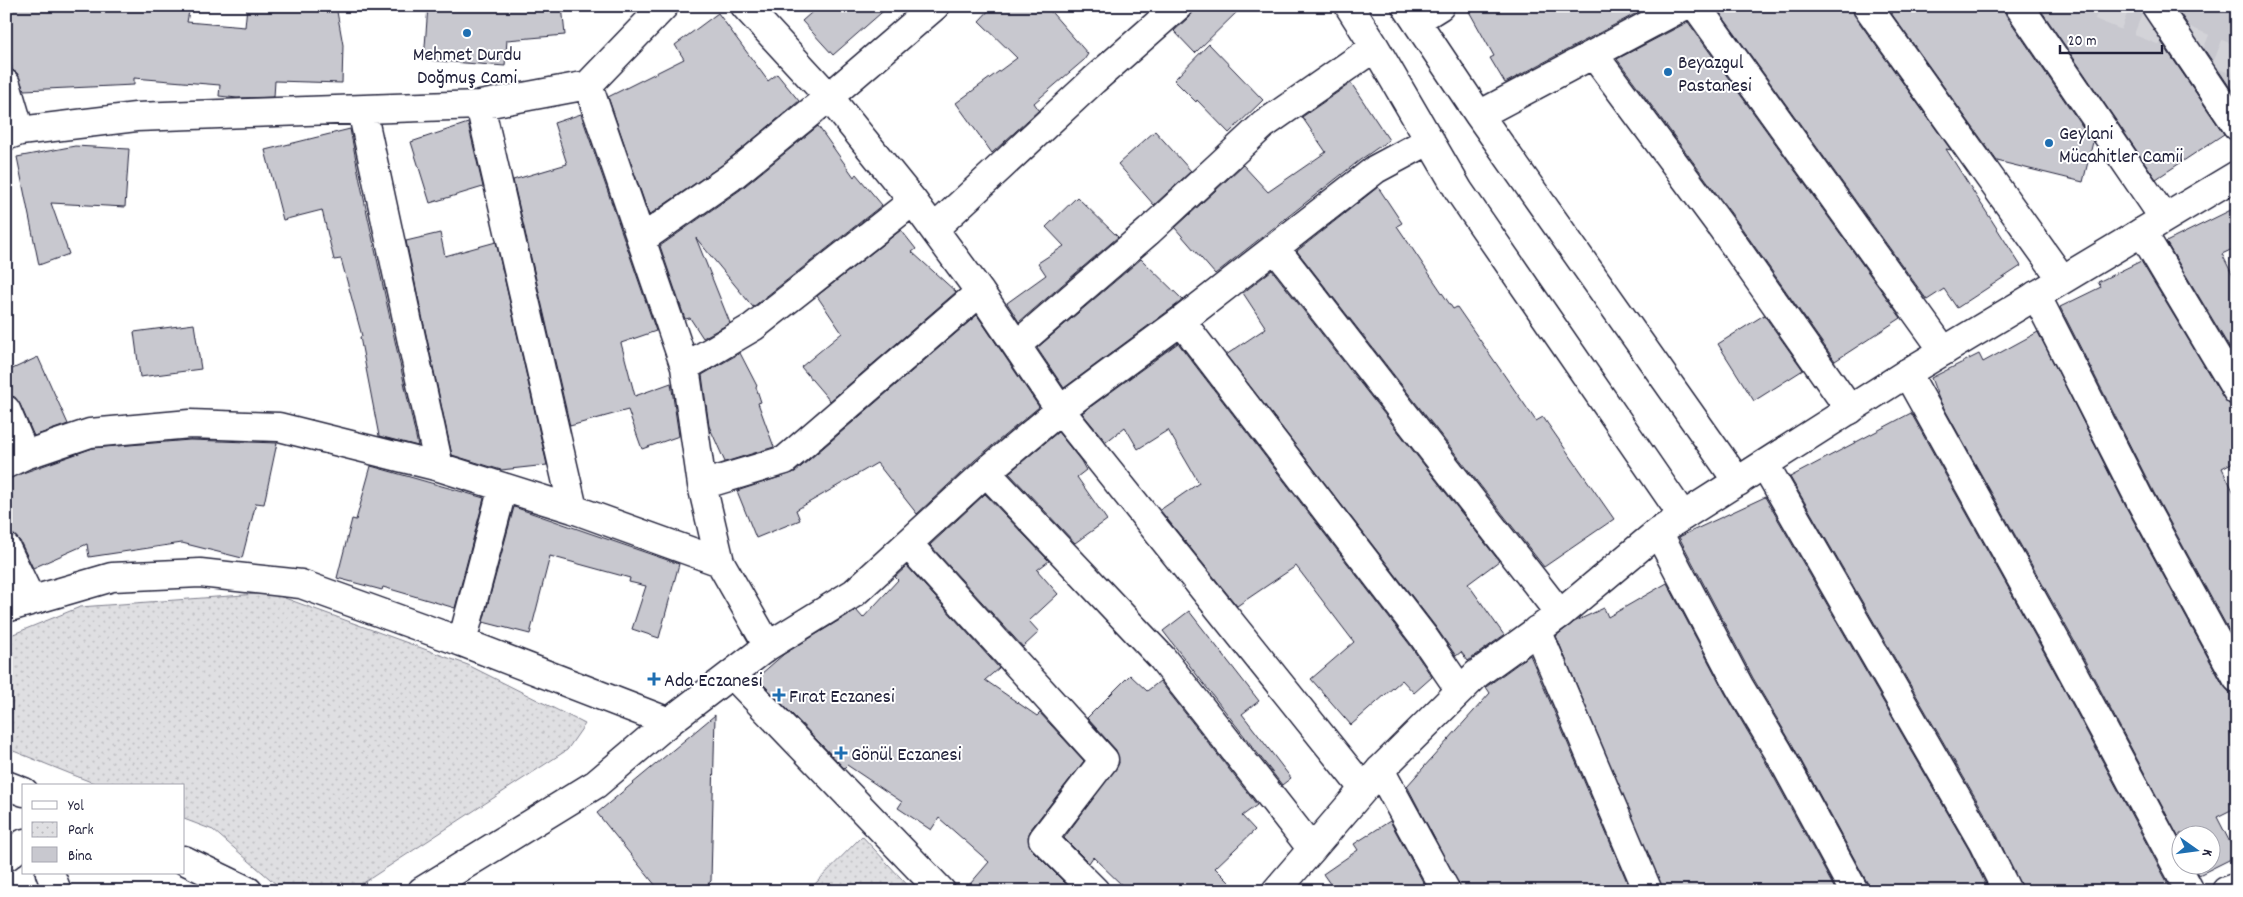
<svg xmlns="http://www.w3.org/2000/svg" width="2243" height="897" font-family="Dekko,sans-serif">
  <defs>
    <pattern id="park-dots" width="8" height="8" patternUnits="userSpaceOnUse" patternTransform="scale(1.25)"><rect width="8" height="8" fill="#dfdfe2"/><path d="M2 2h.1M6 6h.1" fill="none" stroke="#bfbfc3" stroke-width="1.8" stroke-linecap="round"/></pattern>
  </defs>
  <rect width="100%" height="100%" fill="#fff"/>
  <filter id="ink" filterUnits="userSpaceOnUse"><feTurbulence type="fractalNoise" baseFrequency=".02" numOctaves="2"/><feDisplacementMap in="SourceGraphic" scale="10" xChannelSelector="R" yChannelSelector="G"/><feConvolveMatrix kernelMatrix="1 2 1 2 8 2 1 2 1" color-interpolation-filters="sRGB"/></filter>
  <g filter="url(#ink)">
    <path fill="url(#park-dots)" stroke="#80808e" d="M 271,593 L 468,665 L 585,724 L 567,750 L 351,891 L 284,891 L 213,830 L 184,819 L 184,786 L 101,786 L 6,748 L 6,637 L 80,607 Z
      M 862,836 L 913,891 L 808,891 Z"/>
    <path fill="#c8c8cf" stroke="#22223b" d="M 7,6 L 190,6 L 187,22 L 245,27 L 247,6 L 336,6 L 343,45 L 342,83 L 275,81 L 274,97 L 237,98 L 219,96 L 220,85 L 134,78 L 134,85 L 24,90 L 17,73 L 12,70 Z
      M 428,6 L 562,6 L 565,35 L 507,40 L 505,66 L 424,60 Z
      M 819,6 L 889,6 L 833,55 L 802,21 Z
      M 993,6 L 1046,6 L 1088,54 L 1084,60 L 1034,103 L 1039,110 L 992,153 L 956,103 L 1017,58 L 979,21 Z
      M 1193,6 L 1243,6 L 1195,53 L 1174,31 L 1189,17 Z
      M 1466,6 L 1650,6 L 1505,83 L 1490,58 L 1494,56 Z
      M 1715,6 L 1852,6 L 1854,15 L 1951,150 L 1946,149 L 2021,266 L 1957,308 L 1944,289 L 1927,300 Z
      M 1886,6 L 2004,6 L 2006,15 L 2093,142 L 2083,182 L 1997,161 Z
      M 2038,6 L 2141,6 L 2143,15 L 2224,134 L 2156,179 Z
      M 2175,6 L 2237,6 L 2237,98 Z
      M 718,13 L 768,81 L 777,74 L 799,101 L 722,165 L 649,215 L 608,97 L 684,59 L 675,45 Z
      M 1688,22 L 1901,318 L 1835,361 L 1736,220 L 1617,59 Z
      M 1209,44 L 1263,100 L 1229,133 L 1197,100 L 1196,102 L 1174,80 Z
      M 1351,83 L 1389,140 L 1360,160 L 1215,274 L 1175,228 L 1243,165 L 1268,192 L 1326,152 L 1302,117 Z
      M 581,114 L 656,331 L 621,343 L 635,396 L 671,383 L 679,436 L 642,449 L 628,410 L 570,426 L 513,180 L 567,164 L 554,123 Z
      M 468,123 L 483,187 L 430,203 L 411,142 Z
      M 818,126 L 854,177 L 856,174 L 882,205 L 753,307 L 696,238 L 730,323 L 703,338 L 690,318 L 685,319 L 660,246 L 740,190 Z
      M 350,129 L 360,181 L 418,446 L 379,436 L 360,337 L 362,336 L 341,259 L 334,260 L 322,210 L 283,220 L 265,150 Z
      M 1155,131 L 1191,171 L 1154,205 L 1118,164 Z
      M 75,146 L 129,149 L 125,207 L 51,203 L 69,254 L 39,265 L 17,157 Z
      M 1378,187 L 1402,223 L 1397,226 L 1453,309 L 1457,307 L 1536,421 L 1543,417 L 1614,519 L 1544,567 L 1297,251 Z
      M 1077,197 L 1118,237 L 1019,322 L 1007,303 L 1046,275 L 1038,263 L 1064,246 L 1046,227 Z
      M 2237,207 L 2237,247 L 2222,254 L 2237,284 L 2237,360 L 2166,242 Z
      M 901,230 L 916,249 L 912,252 L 956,292 L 830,401 L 801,367 L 842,333 L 817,296 Z
      M 440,233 L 445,256 L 496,242 L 547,465 L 501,470 L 452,455 L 406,241 Z
      M 1141,259 L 1183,300 L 1064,388 L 1037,348 Z
      M 2141,261 L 2224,399 L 2229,404 L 2237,407 L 2237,460 L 2222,468 L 2237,499 L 2237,645 L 2154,493 L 2060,307 L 2101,287 L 2098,282 Z
      M 1272,270 L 1499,561 L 1468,584 L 1504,635 L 1468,661 L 1461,652 L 1456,656 L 1435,626 L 1226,355 L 1266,328 L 1243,293 Z
      M 977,315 L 1039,407 L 975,460 L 917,514 L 877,463 L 796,510 L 800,520 L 756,538 L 737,491 L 795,472 Z
      M 1764,315 L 1803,370 L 1754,401 L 1718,344 Z
      M 194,324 L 201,369 L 140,377 L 134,332 Z
      M 2038,332 L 2126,507 L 2223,685 L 2229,692 L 2237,694 L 2237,807 L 2217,817 L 2237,856 L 2199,875 L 2194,864 L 2210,864 L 2210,834 L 2180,834 L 2180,840 L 2077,646 L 1939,399 L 1931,378 L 1979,354 L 1983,362 Z
      M 1178,343 L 1410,645 L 1432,677 L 1414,693 L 1402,680 L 1351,725 L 1311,679 L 1354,642 L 1296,566 L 1237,606 L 1160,510 L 1199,483 L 1168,430 L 1138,449 L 1125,427 L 1106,442 L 1082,413 Z
      M 740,353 L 757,386 L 756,387 L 761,402 L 758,403 L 774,447 L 725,462 L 709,426 L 702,375 Z
      M 38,357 L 68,424 L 34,436 L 20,404 L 15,397 L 6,394 L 6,372 Z
      M 1911,413 L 2049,661 L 2172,891 L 2022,891 L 1997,835 L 1790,477 Z
      M 1058,432 L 1081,461 L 1086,470 L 1077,477 L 1107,520 L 1075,543 L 1009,473 Z
      M 190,440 L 277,443 L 264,504 L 256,503 L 242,558 L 182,543 L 89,557 L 87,544 L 33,568 L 20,541 L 14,535 L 6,533 L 6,479 L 93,448 Z
      M 371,466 L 484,498 L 455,608 L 383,587 L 382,590 L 337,578 L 352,519 L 356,520 Z
      M 985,494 L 1049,561 L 1037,570 L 1058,594 L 1029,621 L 1039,632 L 1023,647 L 930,545 Z
      M 1765,497 L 1969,850 L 1989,891 L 1870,891 L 1868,884 L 1792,744 L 1753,678 L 1679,537 Z
      M 514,507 L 679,564 L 659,638 L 632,629 L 646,586 L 629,582 L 630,578 L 550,556 L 530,634 L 483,622 Z
      M 907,566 L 999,668 L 985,680 L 1037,716 L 1040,713 L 1084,761 L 1031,829 L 1028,837 L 1032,850 L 1069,887 L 1066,891 L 964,891 L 989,862 L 939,818 L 931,830 L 898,808 L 902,802 L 847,765 L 844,768 L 761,682 L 761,674 L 784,654 L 856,610 L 863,618 L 898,580 L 895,577 Z
      M 1667,583 L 1725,693 L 1764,759 L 1836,891 L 1663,891 L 1556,636 L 1574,622 L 1604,608 L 1608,617 Z
      M 1189,611 L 1259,701 L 1242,714 L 1291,778 L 1282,785 L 1163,631 Z
      M 1530,655 L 1631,891 L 1462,891 L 1407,786 L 1490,693 L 1486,687 Z
      M 1130,675 L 1147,691 L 1160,681 L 1257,805 L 1242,816 L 1255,830 L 1215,868 L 1238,891 L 1128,891 L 1093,857 L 1089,863 L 1064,838 L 1119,763 L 1116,750 L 1087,718 Z
      M 715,715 L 711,881 L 700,891 L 660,891 L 597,813 Z
      M 1390,821 L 1428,891 L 1335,891 L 1323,874 L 1358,850 L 1354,844 Z"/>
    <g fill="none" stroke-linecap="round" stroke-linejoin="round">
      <path stroke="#d3d3d8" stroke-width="28" stroke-dasharray="28 14" stroke-linecap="butt" d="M 2100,6 L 2237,61"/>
      <g stroke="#22223b" stroke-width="31">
        <path id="minor" d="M 745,6 L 829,97 L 913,201 L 980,292 L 1060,410 L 1363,788
          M 1349,6 L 1375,47 L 1459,191 L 1683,516
          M 1406,6 L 1479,115 L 1738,482
          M 1696,6 L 1944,351
          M 1867,6 L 2062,279
          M 2019,6 L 2164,218
          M 2156,6 L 2237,126
          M 1416,21 L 1440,6
          M 1594,55 L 1723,229 L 1850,410
          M 6,84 L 20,131
          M 588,85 L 685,367 L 702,485 L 720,562 L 768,646
          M 480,105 L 573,509
          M 362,110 L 439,467
          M 1479,115 L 1684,6
          M 6,136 L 20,131 L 136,117 L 480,105 L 588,85 L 664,6
          M 934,229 L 1094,80 L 1178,6
          M 2142,232 L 2237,391
          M 642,239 L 731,177 L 829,97 L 935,6
          M 1275,248 L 1560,614
          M 2036,295 L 2140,500 L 2237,678
          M 1181,321 L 1423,636 L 1460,690
          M 1017,345 L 1149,231 L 1263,125 L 1375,47
          M 685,367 L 753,327 L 913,201
          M 1907,373 L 2063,654 L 2190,891
          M 6,410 L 25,455
          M 6,464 L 25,455 L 90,433 L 190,424 L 279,427 L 439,467 L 573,509 L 720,562
          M 1765,465 L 1983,843 L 2007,891
          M 986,472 L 1162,658 L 1312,849
          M 702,485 L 785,460 L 980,292
          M 1658,532 L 1739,686 L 1778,751 L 1854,891
          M 908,544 L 1104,760 L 1043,839 L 1095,891
          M 6,548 L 31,600
          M 6,608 L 112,577 L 200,573 L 301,584 L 462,642 L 669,722
          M 1537,630 L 1648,891
          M 462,642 L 503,487
          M 732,674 L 941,891
          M 1380,770 L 1446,891
          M 6,785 L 24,792
          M 6,857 L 24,843
          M 184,860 L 248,891
          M 50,873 L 57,891
          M 422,891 L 596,784 L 669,722 L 768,646 L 854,593 L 986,472 L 1060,410 L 1181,321 L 1376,169 L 1430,140
          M 2226,891 L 2237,887"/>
      </g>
      <g stroke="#22223b" stroke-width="31">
        <path id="major" d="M 1276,891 L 1380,770 L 1477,674 L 1560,614 L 1658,532 L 1907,373 L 2237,175"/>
      </g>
      <use href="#minor" stroke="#fff" stroke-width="28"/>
      <use href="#major" stroke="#fff" stroke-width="28"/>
    </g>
  </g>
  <g fill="#1f6fb2" stroke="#fff" stroke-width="2">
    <circle cx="467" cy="33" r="5"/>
    <circle cx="1668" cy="72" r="5"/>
    <circle cx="2049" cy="143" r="5"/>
    <path d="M651.5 671.5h5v5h5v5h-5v5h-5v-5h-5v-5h5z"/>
    <path d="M776.5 687.5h5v5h5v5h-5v5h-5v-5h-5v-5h5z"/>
    <path d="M838.5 745.5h5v5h5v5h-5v5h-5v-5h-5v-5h5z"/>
  </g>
  <g text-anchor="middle" stroke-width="4" stroke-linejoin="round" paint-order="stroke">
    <g font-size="20" fill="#22223b" stroke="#fff" text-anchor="start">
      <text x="467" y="60" text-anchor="middle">Mehmet Durdu<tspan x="467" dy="23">Doğmuş Cami</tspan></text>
      <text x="1678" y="68">Beyazgul<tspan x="1678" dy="23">Pastanesi</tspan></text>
      <text x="2059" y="139">Geylani<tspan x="2059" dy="23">Mücahitler Camii</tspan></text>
      <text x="664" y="686">Ada Eczanesi</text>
      <text x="789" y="702">Fırat Eczanesi</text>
      <text x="851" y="760">Gönül Eczanesi</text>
    </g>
  </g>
  <rect width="2243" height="897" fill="none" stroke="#fff" stroke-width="25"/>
  <rect x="12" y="12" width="2218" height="872" fill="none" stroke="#22223b" stroke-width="2" filter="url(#ink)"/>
  <rect x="22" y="784" width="162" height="90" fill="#ffffff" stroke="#a7a7b1"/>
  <rect x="32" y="801" width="25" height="8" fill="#ffffff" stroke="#a7a7b1"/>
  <text x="68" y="810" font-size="15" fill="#22223b">Yol</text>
  <rect x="32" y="822" width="25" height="15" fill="url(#park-dots)" stroke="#a7a7b1"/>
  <text x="68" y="834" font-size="15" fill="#22223b">Park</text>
  <rect x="32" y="847" width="25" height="15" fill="#c8c8cf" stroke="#a7a7b1"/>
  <text x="68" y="860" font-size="15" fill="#22223b">Bina</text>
  <g transform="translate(2196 850) rotate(104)"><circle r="24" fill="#ffffff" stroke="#a7a7b1"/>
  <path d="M0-4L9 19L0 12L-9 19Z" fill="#1f6fb2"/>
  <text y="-8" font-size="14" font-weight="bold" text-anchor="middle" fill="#22223b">K</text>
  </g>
  <path d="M2060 45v8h102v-8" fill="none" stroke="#22223b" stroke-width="2.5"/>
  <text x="2068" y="45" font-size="15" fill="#22223b" stroke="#ffffff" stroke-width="4" paint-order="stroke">20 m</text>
</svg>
